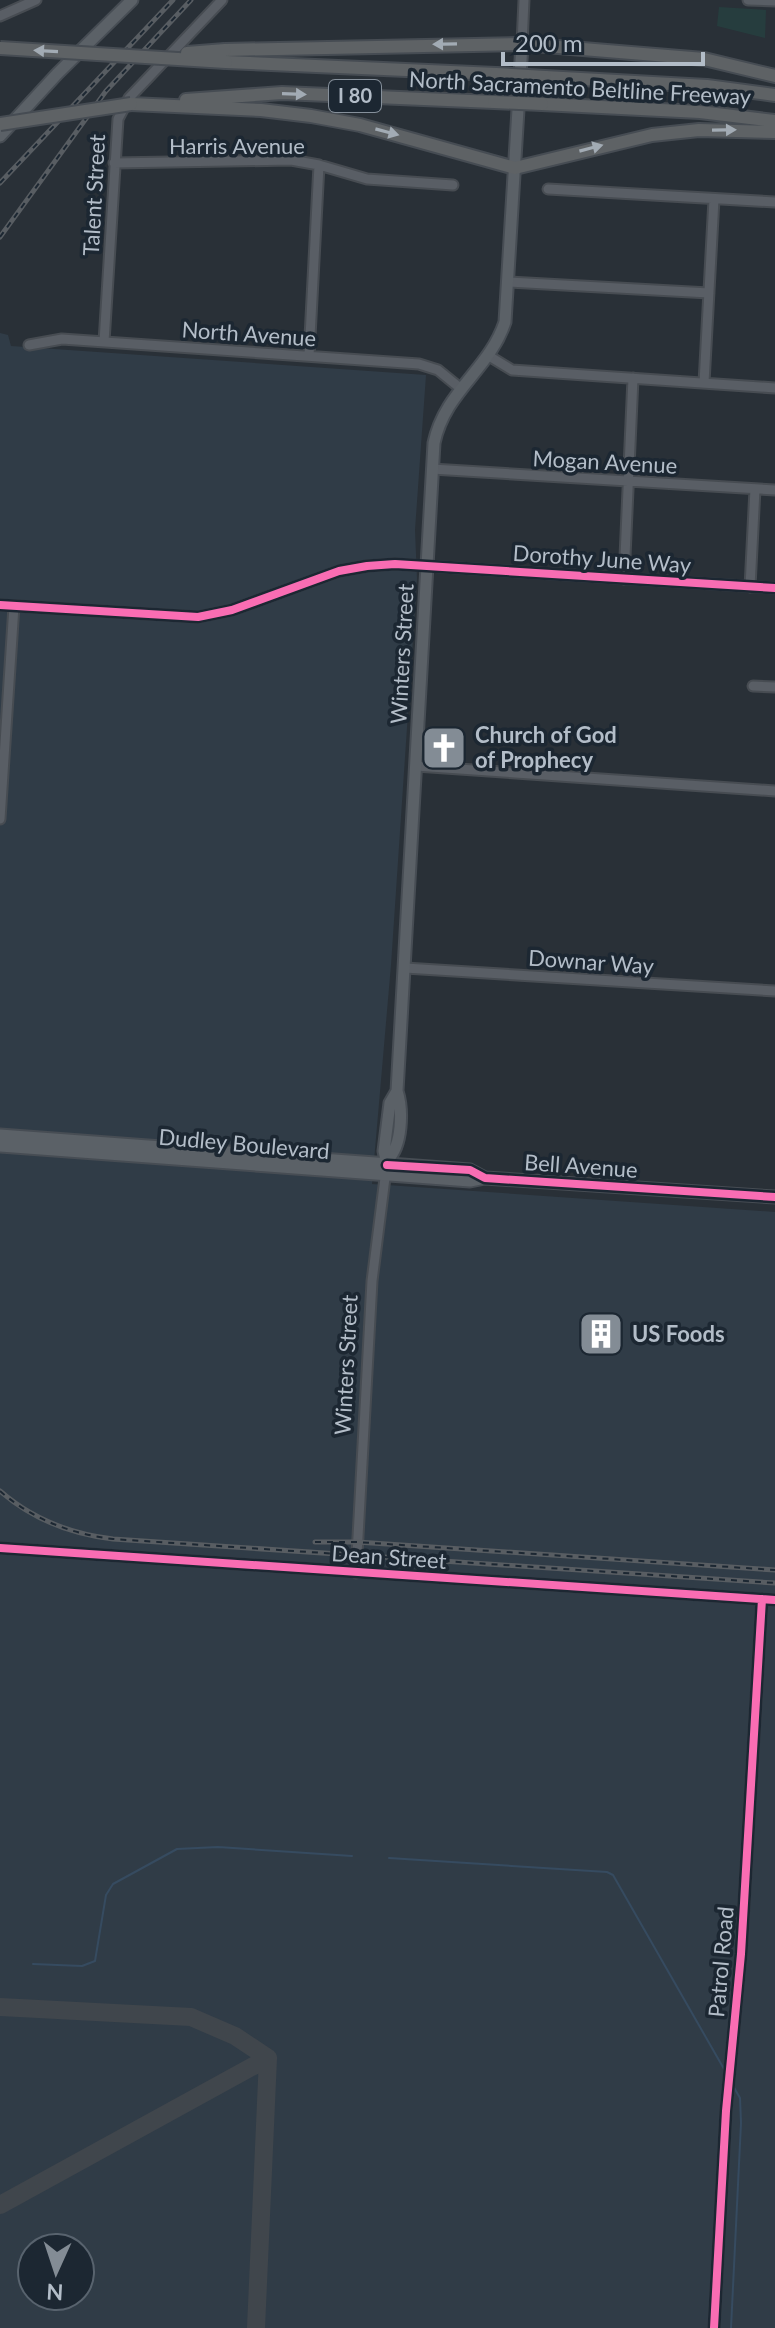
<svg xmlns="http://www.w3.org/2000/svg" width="775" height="2328" font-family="Lato,sans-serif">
  <rect width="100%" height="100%" fill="#293037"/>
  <path fill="#303c47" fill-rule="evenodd" d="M 0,333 L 8,335 L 11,346 L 426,375 L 415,530 L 417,579 L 391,965 L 372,1184 L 775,1212 L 775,2328 L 0,2328 ZM 32,2248 L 80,2248 L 80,2296 L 32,2296 Z"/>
  <path fill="#263d3e" d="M 719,7 L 766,10 L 765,38 L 717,26 Z"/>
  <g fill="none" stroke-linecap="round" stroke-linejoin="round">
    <path stroke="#364b60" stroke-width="2" d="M 389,1858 L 607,1872 L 613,1875 L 724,2069
      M 33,1964 L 82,1966 L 95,1961 L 106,1895 L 113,1884 L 177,1849 L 218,1847 L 352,1856
      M 731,2328 L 741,2123 L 740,2098 L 732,2084"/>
    <path stroke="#40464c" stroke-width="18" d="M 0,2007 L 191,2017 L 235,2036 L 268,2058
      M 0,2205 L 268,2058
      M 256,2328 L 268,2058"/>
    <g stroke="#474c52" stroke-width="13">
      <path id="minor" d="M 748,0 L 775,1
        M 0,16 L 36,0
        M 522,44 L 524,0
        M 114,163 L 291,160 L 319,165 L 367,179 L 453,185
        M 548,189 L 775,202
        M 509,282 L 709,293
        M 104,342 L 118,119 L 129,98 L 222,0
        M 29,345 L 62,339 L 419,364 L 438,370 L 460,388
        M 309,356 L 319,165
        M 489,356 L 512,370 L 775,388
        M 704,383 L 714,199
        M 432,469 L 775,490
        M 624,579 L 633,378
        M 750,587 L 755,489
        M 0,605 L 198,617 L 232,610 L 339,571 L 367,566 L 395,564 L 775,588
        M 753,686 L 775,687
        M 416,766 L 775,791
        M 0,819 L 14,606
        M 405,968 L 775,991
        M 0,1548 L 775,1600
        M 356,1573 L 372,1281 L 386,1170
        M 714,2328 L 726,2111 L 741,1954 L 762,1599"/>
    </g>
    <g stroke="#474d54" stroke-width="15">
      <path id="major" d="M 0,136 L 57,74 L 132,0
        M 0,1135 L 470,1170 L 485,1178 L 775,1197
        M 0,1146 L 470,1181 L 485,1178
        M 388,1159 C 402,1146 403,1110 397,1091 L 434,443 C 445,391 489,370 505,322 L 522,44
        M 387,1164 L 384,1151 L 390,1103 L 397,1091"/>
    </g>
    <g stroke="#464c53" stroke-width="16">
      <path id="highway" d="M 225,50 L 522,44 L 704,59 L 775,76
        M 226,62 L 496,74
        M 545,77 L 707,86 L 775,95
        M 186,100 L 282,93 L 494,102
        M 131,104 L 261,110 L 311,116 L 360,125 L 515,168 L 652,135 L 699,130 L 775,132
        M 542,104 L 700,112 L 775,121"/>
    </g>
    <use href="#minor" stroke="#595e65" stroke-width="9"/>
    <use href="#major" stroke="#5b6167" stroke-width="11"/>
    <use href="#highway" stroke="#5e6265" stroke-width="12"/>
    <g stroke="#585d62" stroke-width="5">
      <path id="rail" d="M 0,183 L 173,0
        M 0,237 L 106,91 L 191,0
        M 0,1491 C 32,1519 71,1534 113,1539 L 775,1583
        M 315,1542 L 357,1542 L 775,1570"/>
    </g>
    <use href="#rail" stroke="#1c2732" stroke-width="2" stroke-dasharray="6" stroke-linecap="butt"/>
    <g stroke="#464c53" stroke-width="16" stroke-linecap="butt">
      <path id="highway-bridge" d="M 0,48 L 226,62
        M 187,53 L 225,50
        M 496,74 L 545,77
        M 494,102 L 542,104
        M 0,124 L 131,104"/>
    </g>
    <use href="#highway-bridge" stroke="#5e6265" stroke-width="12"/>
    <g stroke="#1c2732" stroke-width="13">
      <path id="cycleway" d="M 0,605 L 198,617 L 232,610 L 339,571 L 367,566 L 395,564 L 775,588
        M 387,1165 L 470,1170 L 485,1178 L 775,1197
        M 0,1548 L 775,1600
        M 714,2328 L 726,2111 L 741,1954 L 762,1599"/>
    </g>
    <use href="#cycleway" stroke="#f96db3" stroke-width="8"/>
  </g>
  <defs><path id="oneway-solid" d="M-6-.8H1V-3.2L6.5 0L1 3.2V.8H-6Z" transform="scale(2)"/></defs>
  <g fill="#a2abb4">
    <use href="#oneway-solid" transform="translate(445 44) rotate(179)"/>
    <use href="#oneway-solid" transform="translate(46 51) rotate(-177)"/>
    <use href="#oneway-solid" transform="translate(294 94) rotate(2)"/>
    <use href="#oneway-solid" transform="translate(724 130) rotate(-1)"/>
    <use href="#oneway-solid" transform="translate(387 132) rotate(15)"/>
    <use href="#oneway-solid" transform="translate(591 148) rotate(-15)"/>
  </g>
  <defs>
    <g id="church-square" transform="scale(2.3)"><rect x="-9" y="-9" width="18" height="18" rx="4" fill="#838c95" stroke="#1c2732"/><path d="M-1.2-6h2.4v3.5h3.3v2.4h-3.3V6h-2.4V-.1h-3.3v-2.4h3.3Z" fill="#fff"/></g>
    <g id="building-square" transform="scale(2.3)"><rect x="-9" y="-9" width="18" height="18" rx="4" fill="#838c95" stroke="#1c2732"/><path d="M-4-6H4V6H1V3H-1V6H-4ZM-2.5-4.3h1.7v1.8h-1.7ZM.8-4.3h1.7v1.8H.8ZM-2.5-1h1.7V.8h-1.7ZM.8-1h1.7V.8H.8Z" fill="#fff"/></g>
  </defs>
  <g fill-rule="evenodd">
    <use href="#church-square" x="444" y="748"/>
    <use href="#building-square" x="601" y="1334"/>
  </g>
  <g text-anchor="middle" stroke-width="7" stroke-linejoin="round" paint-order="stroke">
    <rect fill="#1c2732" stroke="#86909b" stroke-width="2" x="329" y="80" width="52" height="32" rx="6"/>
    <g font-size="20" font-weight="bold" fill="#b3bdc8">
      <text x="355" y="103">I 80</text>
    </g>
    <g font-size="22" fill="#b3bdc8" stroke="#1c2732">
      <text transform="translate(580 88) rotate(3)" y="8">North Sacramento Beltline Freeway</text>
      <text x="237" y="154">Harris Avenue</text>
      <text transform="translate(94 195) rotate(-87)" y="8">Talent Street</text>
      <text transform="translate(249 334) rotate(4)" y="8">North Avenue</text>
      <text transform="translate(605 462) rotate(3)" y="8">Mogan Avenue</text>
      <text transform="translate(602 559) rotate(4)" y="8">Dorothy June Way</text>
      <text transform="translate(402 654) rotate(-87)" y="8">Winters Street</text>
      <text transform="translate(591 962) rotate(4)" y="8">Downar Way</text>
      <text transform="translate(244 1144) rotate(5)" y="8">Dudley Boulevard</text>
      <text transform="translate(581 1166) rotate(4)" y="8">Bell Avenue</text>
      <text transform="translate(346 1365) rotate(-87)" y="8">Winters Street</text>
      <text transform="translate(389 1557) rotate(4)" y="8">Dean Street</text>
      <text transform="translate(721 1962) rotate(-85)" y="8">Patrol Road</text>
    </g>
    <g font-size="22" font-weight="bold" fill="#b3bdc8" stroke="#1c2732" text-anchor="start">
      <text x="475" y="743">Church of God<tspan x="475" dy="25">of Prophecy</tspan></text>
      <text x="632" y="1342">US Foods</text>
    </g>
  </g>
  <g transform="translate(56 2272) rotate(183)"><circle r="38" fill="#1c2732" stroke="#58636e" stroke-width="2"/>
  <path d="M0-6L14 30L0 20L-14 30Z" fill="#838c95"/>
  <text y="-12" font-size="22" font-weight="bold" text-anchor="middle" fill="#b3bdc8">N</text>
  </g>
  <path d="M503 52v12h200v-12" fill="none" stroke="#b3bdc8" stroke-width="4"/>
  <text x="515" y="52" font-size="24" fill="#b3bdc8" stroke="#1c2732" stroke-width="6" paint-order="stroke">200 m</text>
</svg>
